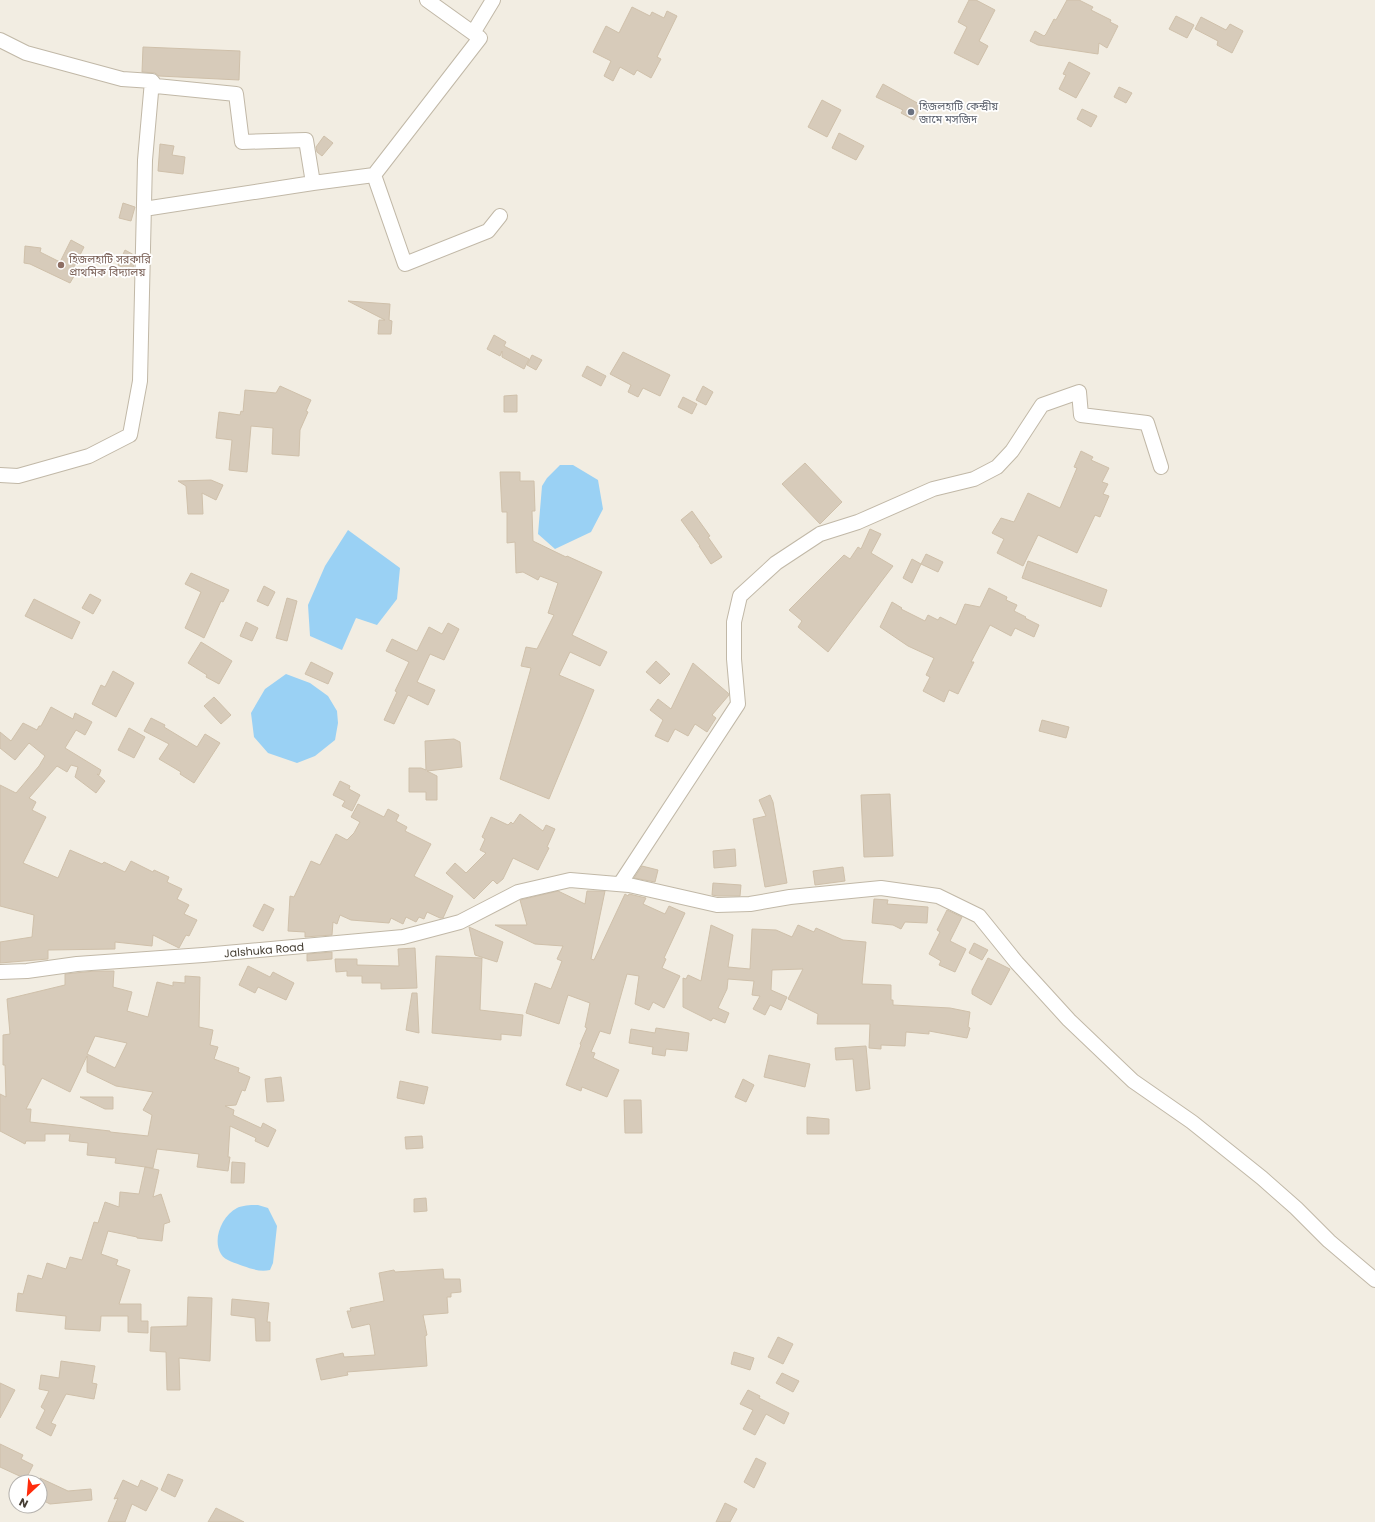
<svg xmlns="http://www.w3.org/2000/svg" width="1375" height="1522" font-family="Poppins,'Noto Sans Bengali',sans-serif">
  <rect width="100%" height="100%" fill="#f2ede2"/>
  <path fill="#9ad1f4" d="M 560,465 L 573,465 L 598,480 L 603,509 L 591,532 L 555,549 L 538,534 L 542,486 L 547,478 Z
    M 348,530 L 400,568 L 397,599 L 377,625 L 356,618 L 342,650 L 310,636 L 308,605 L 325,566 Z
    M 286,674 L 310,683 L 328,696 L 337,711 L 338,723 L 335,740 L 315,756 L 297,763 L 268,753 L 254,737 L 251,713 L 265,689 Z
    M 258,1205 L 268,1208 L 277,1226 L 273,1263 L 270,1270 C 260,1272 252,1269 243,1266 C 236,1263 225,1261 221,1254 C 212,1239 222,1216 237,1208 C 243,1205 252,1205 258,1205 Z"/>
  <path fill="#d7cbba" stroke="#cfc0aa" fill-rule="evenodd" d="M 969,0 L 976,0 L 995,10 L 979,41 L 988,46 L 978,65 L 954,53 L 967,27 L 958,22 Z
    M 1067,0 L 1079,0 L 1093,7 L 1091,10 L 1111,20 L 1110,22 L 1118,26 L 1107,48 L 1099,43 L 1098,54 L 1038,45 L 1030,41 L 1035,31 L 1044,36 L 1046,34 L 1054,19 L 1056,20 Z
    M 632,7 L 650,16 L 652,12 L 664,18 L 667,11 L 677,16 L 657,57 L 661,59 L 651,78 L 637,70 L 634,75 L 620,67 L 613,81 L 604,76 L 611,61 L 593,52 L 606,26 L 619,33 Z
    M 1176,16 L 1194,25 L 1187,38 L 1169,29 Z
    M 1201,17 L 1226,30 L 1230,24 L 1243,31 L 1232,53 L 1217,45 L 1218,41 L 1195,29 Z
    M 143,47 L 240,51 L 239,80 L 159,76 L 155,73 L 142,72 Z
    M 1069,62 L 1090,73 L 1076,98 L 1059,89 L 1066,75 L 1063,74 Z
    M 883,84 L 921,105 L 914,120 L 901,113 L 903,110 L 876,97 Z
    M 1119,87 L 1132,93 L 1126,103 L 1114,97 Z
    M 822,100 L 841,110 L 827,137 L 808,127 Z
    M 1082,109 L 1097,116 L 1091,127 L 1077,119 Z
    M 839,133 L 864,146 L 856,160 L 832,148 Z
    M 324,136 L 333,143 L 322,156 L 317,152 L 316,147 Z
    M 160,144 L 174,146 L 172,155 L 185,157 L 183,174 L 158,171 Z
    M 123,203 L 135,207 L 131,221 L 119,218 Z
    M 71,240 L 84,247 L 73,269 L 77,271 L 70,283 L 30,264 L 24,263 L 25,246 L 41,248 L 40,252 L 60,262 Z
    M 125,250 L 134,255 L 133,273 L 118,265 Z
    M 348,301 L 390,304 L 389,320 L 392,321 L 391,334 L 378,334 L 379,320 L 385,320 Z
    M 494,335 L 506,342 L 504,346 L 529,359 L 524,369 L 502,357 L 502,351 L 500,356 L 487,349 Z
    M 623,352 L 670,375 L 660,396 L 643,388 L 638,397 L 628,392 L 631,385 L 610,374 Z
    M 532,355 L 542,360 L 536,370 L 527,365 Z
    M 587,366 L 606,376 L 601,386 L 582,376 Z
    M 280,386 L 311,400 L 306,411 L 308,412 L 300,430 L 299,456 L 272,454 L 273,428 L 251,426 L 247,472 L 229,470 L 232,440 L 216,438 L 219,412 L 240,415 L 241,411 L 243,412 L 245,390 L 276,393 Z
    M 703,386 L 713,392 L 706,405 L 696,400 Z
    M 517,395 L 517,412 L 504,412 L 504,396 Z
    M 683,397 L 697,404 L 692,414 L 678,407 Z
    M 1081,451 L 1093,457 L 1091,460 L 1109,468 L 1102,482 L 1108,484 L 1103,494 L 1109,496 L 1100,517 L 1095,515 L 1077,553 L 1038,535 L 1023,566 L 997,553 L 1004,539 L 992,533 L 1001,518 L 1014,522 L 1028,493 L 1060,508 L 1077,468 L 1074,467 Z
    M 805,463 L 842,502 L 820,524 L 782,484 Z
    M 500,472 L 520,472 L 520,481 L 534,481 L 535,511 L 532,511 L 533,541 L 566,557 L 567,556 L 602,572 L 572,635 L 607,652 L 600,666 L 570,652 L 559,675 L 594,690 L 549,799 L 500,779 L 531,668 L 521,666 L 526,647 L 537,649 L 554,615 L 548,613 L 558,583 L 540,576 L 538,580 L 523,572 L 516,573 L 515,542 L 507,543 L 507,512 L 502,512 Z
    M 211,480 L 223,485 L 216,500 L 202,493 L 203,514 L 188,514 L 186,486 L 178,481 Z
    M 692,511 L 710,536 L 708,537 L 722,557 L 711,564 L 699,546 L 700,546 L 681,520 Z
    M 870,529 L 881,534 L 871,553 L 893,566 L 828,652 L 798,627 L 802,621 L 789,610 L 844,555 L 850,559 L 858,547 L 861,549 Z
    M 926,554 L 943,562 L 938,572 L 921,564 L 912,583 L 903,578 L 912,559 L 921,564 Z
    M 1028,561 L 1107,590 L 1101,607 L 1022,578 Z
    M 191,573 L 229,590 L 223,602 L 221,601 L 204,638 L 185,628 L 201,592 L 185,584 Z
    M 264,586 L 275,592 L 268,606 L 257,601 Z
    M 989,588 L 1007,597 L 1006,600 L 1017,605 L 1014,611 L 1026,617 L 1025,618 L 1039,625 L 1034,637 L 1015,628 L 1011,636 L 990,625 L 971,662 L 974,662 L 958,694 L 949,690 L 944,702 L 923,691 L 930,677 L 926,675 L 934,658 L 908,646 L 880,627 L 892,602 L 902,608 L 901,609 L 925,621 L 928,615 L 938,620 L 940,617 L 956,625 L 965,604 L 980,607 Z
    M 90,594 L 101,600 L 93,614 L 82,608 Z
    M 287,598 L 297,601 L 287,641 L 276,638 Z
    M 34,599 L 80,622 L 72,639 L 25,616 Z
    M 246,622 L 258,628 L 252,641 L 240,636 Z
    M 448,623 L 459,629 L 444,660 L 430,654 L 417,682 L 435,690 L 428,705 L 408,695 L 394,724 L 384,720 L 397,692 L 395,691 L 409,662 L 386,651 L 392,639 L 417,651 L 429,627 L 442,634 Z
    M 201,642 L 232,661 L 219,684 L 206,677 L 207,675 L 188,663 Z
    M 656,661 L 670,674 L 660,684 L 646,672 Z
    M 311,662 L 333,673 L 328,684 L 305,674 Z
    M 693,663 L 728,693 L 729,695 L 712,715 L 716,718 L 707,732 L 695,724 L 688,736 L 675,729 L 668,742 L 655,736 L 663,720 L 650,710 L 658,699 L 671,709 Z
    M 113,671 L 134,683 L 116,717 L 92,704 L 101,685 L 105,687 Z
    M 214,697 L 231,715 L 221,724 L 204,706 Z
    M 51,707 L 73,719 L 75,713 L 92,722 L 85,735 L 76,730 L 65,748 L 101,770 L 99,775 L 97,774 L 105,781 L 96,793 L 75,777 L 78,767 L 71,765 L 67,772 L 57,766 L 29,798 L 36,802 L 32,810 L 46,817 L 23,863 L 58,878 L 70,850 L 102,864 L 104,862 L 125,872 L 131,861 L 153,872 L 154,870 L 169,877 L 167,882 L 182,889 L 177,899 L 189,905 L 184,914 L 197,920 L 189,936 L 186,935 L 179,948 L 153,935 L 152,946 L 115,942 L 115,949 L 49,950 L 48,950 L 48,959 L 0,963 L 0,942 L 32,937 L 34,915 L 0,906 L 0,785 L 16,793 L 39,766 L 45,756 L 29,743 L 15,760 L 0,748 L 0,732 L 11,741 L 23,723 L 37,730 L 39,726 L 41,726 Z
    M 151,718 L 165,725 L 164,727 L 197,747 L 205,734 L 220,743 L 194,783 L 180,774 L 181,772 L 159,759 L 169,744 L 144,731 Z
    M 1042,720 L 1069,727 L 1066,738 L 1039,731 Z
    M 129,728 L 145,737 L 134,758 L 118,750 Z
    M 454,739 L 460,742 L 462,767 L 427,771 L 437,776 L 437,800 L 426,800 L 426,792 L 409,792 L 409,768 L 421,768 L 426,770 L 425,741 Z
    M 340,781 L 350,786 L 349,789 L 360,795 L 352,811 L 342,806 L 345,801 L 333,795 Z
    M 890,794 L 893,856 L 864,857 L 861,795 Z
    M 770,795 L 773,802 L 787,883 L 765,887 L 753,819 L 766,816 L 759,800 Z
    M 358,804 L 384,817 L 388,809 L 399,815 L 396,821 L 407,827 L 405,831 L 431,844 L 414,876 L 453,896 L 443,918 L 440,918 L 427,912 L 424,919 L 419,917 L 416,922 L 406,917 L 403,924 L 391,918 L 389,923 L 351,920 L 340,915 L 337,924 L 333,922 L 332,935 L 305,937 L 305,932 L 288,931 L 290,896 L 294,897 L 311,861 L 320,865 L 336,834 L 347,840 L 354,833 L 360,822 L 351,817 Z
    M 520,814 L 543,831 L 546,825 L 555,829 L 547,847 L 549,848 L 538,870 L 513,858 L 503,879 L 497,884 L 493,880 L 474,899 L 473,898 L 446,873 L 455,863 L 466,873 L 486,853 L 480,850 L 485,839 L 482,837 L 491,817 L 508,825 L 511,822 L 513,824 Z
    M 735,849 L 736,866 L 714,868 L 713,851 Z
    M 642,866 L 658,870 L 655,882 L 634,878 Z
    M 843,867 L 845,881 L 815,885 L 813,871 Z
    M 713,883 L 741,885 L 740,896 L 718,896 L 712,895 Z
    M 558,891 L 585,904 L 587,891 L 605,891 L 591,959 L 594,960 L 625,894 L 628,896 L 629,894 L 646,898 L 643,904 L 665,914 L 669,906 L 685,913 L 664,958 L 666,959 L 662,968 L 680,976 L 664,1008 L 653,1002 L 649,1010 L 635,1004 L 639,976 L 627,974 L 610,1034 L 600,1031 L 591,1052 L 595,1053 L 593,1058 L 619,1070 L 607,1097 L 582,1087 L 581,1091 L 566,1085 L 581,1045 L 580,1044 L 587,1028 L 585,1027 L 590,1003 L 568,995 L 559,1024 L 526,1013 L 535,983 L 551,989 L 562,961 L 557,959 L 563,946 L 535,944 L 495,925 L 527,925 L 520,900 Z
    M 874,899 L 888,900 L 887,904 L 928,907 L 927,923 L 905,922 L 901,929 L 893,925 L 872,923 Z
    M 264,904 L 274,909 L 263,931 L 253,926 Z
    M 947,910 L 962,917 L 950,941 L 966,949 L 955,972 L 939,965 L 941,961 L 929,954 L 940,932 L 937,930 Z
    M 711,925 L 733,935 L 728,967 L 750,969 L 752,929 L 776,930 L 792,937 L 798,925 L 814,932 L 816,928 L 843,940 L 866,942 L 862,984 L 891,985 L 891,1000 L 893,1000 L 893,1005 L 950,1008 L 970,1012 L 968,1027 L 970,1028 L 967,1038 L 929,1031 L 929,1034 L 906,1032 L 905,1046 L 881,1045 L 881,1049 L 869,1048 L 870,1024 L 817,1024 L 818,1014 L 788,999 L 803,969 L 772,970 L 771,990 L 787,997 L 781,1010 L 770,1005 L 765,1015 L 753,1009 L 760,996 L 752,995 L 754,981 L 728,979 L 727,989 L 718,1008 L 729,1013 L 725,1023 L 713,1018 L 711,1021 L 683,1007 L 683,978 L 686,979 L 688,975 L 701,981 Z
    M 469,927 L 503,942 L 497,962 L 475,955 Z
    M 974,943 L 988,950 L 982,960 L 969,953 Z
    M 415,948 L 417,988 L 381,989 L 381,983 L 362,983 L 362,976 L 347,976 L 347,971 L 336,972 L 335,959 L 357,959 L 357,965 L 399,966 L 398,949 Z
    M 332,952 L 332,959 L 307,961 L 307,954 Z
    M 436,956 L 482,958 L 480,1010 L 523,1015 L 521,1036 L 501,1034 L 501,1040 L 432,1033 Z
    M 988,958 L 1010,969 L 991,1005 L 972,994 L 972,990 Z
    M 248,966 L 270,977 L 273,972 L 294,983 L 286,1000 L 258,987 L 255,993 L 239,985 Z
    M 95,971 L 114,971 L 113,987 L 132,992 L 127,1011 L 148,1017 L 157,982 L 173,986 L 173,982 L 185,983 L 185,976 L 200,977 L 199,1027 L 213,1030 L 210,1045 L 218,1047 L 214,1059 L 239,1068 L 238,1072 L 250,1077 L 245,1091 L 242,1090 L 236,1105 L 225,1106 L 234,1110 L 233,1115 L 246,1121 L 261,1128 L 263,1123 L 276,1130 L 268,1147 L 255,1141 L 256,1138 L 230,1126 L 228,1157 L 230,1157 L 228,1171 L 197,1167 L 199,1154 L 157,1149 L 153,1168 L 115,1163 L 116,1158 L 87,1155 L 88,1143 L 69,1141 L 70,1134 L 45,1134 L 45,1141 L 26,1141 L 25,1144 L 0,1131 L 0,1094 L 6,1097 L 5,1065 L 3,1065 L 3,1035 L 10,1034 L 7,999 L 65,985 L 65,974 ZM 95,1036 L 127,1043 L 115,1068 L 87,1054 ZM 87,1056 L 87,1072 L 116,1086 L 153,1092 L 143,1110 L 152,1115 L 148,1136 L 110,1132 L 110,1131 L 30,1122 L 31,1109 L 26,1109 L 42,1078 L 70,1092 Z
    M 412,993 L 417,993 L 419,1033 L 406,1030 Z
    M 656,1028 L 689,1033 L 687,1051 L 666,1049 L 665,1056 L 652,1054 L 653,1047 L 629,1043 L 631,1029 L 655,1033 Z
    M 866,1046 L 870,1089 L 856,1091 L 853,1059 L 836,1060 L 835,1048 Z
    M 769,1055 L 810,1064 L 805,1087 L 764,1077 Z
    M 281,1077 L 284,1101 L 267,1102 L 265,1079 Z
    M 743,1079 L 754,1085 L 746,1102 L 735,1097 Z
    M 400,1081 L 428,1087 L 424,1104 L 397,1098 Z
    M 80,1097 L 113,1097 L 113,1109 L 105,1109 Z
    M 624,1100 L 641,1100 L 642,1133 L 625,1133 Z
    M 807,1117 L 829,1119 L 829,1134 L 807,1134 Z
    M 422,1136 L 423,1148 L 406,1149 L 405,1137 Z
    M 232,1162 L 245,1163 L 244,1183 L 231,1183 Z
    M 145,1167 L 159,1170 L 153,1197 L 161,1194 L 170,1222 L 164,1224 L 162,1241 L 137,1238 L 137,1237 L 108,1231 L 101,1254 L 118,1260 L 116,1265 L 130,1270 L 119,1304 L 141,1304 L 141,1321 L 148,1321 L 148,1333 L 128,1332 L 128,1316 L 101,1316 L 100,1331 L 65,1329 L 66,1316 L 16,1311 L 18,1293 L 23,1294 L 28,1275 L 42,1279 L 47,1263 L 66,1269 L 70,1257 L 82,1260 L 94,1222 L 98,1223 L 105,1202 L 119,1207 L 120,1192 L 139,1194 Z
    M 426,1198 L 427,1211 L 414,1212 L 414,1199 Z
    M 443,1269 L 444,1279 L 460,1279 L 461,1292 L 451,1293 L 451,1297 L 447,1297 L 448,1313 L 423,1315 L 427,1335 L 425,1336 L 427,1366 L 347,1372 L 348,1375 L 321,1380 L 316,1359 L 343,1353 L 344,1357 L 375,1355 L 370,1325 L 369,1324 L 352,1328 L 347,1311 L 351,1311 L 350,1308 L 384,1301 L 379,1273 L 394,1270 L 395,1272 Z
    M 188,1297 L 212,1298 L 210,1361 L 179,1358 L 180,1390 L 167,1390 L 166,1352 L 150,1351 L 151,1327 L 187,1326 Z
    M 232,1299 L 269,1303 L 267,1322 L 270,1322 L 270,1341 L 256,1341 L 255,1318 L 231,1315 Z
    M 778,1337 L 793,1344 L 783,1364 L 768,1357 Z
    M 734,1352 L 754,1358 L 750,1370 L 731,1364 Z
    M 61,1361 L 95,1366 L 92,1383 L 97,1384 L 94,1399 L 66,1394 L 51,1423 L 56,1425 L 51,1436 L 36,1428 L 45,1410 L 41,1407 L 49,1391 L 39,1389 L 41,1375 L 59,1378 Z
    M 782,1373 L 799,1381 L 793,1392 L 776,1383 Z
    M 0,1383 L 15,1390 L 0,1418 Z
    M 748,1390 L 760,1396 L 759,1398 L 789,1413 L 784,1424 L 766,1414 L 755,1435 L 743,1429 L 753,1410 L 740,1404 Z
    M 0,1444 L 23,1455 L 21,1459 L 33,1465 L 26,1479 L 0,1467 Z
    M 756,1458 L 766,1463 L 754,1488 L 744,1482 Z
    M 168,1474 L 183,1480 L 175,1497 L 161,1490 Z
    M 40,1478 L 68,1491 L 91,1489 L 92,1500 L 50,1504 L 40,1499 Z
    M 123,1480 L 138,1487 L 141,1480 L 158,1488 L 146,1511 L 132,1504 L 125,1522 L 108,1522 L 118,1498 L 114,1499 Z
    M 725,1503 L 737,1509 L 730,1522 L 716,1522 Z
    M 216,1508 L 244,1522 L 208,1522 Z"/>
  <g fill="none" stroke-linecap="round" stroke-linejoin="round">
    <g stroke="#c1b8a7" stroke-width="16">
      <path id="minor" d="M 473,33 L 493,0
        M 0,40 L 26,53 L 122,79 L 152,81 L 145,160 L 140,381 L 130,435 L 89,456 L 18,476 L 0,475
        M 374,175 L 480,38 L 427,0
        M 313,183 L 374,175 L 405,264 L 488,231 L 500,216
        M 144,209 L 313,183 L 306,140 L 242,142 L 236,94 L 156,86 L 152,81
        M 620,884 L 738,704 L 734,659 L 734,622 L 740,596 L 776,563 L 820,534 L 858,522 L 933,489 L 974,479 L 997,467 L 1012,451 L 1042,405 L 1079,392 L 1081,415 L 1147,423 L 1161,467
        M 0,972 L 27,971 L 77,964 L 203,955 L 403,937 L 460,922 L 518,892 L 570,880 L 629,885 L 717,905 L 750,904 L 790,897 L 881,888 L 938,896 L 979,916 L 1017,963 L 1069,1020 L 1133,1081 L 1192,1122 L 1262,1178 L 1296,1208 L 1329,1241 L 1375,1280"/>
    </g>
    <use href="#minor" stroke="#fff" stroke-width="14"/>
  </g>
  <circle fill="#6b7280" stroke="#fff" stroke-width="1.5" cx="911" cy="112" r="4"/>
  <circle fill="#8d6e63" stroke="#fff" stroke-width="1.5" cx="61" cy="265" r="4"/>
  <g text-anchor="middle" stroke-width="3.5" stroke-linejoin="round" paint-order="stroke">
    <g font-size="11" fill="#5b616d" stroke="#fff" text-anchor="start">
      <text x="919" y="110">হিজলহাটি কেন্দ্রীয়<tspan x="919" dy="13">জামে মসজিদ</tspan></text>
    </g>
    <g font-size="11" fill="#785e54" stroke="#fff" text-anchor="start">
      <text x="69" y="263">হিজলহাটি সরকারি<tspan x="69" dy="13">প্রাথমিক বিদ্যালয়</tspan></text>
    </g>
    <g font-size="11" fill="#443d32" stroke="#fff">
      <text transform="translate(264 950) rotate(-5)" y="4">Jalshuka Road</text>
    </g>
  </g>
  <g transform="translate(28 1494) rotate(206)"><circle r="19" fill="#ffffff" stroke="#b4b1ad"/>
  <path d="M0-3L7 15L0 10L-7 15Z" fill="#ff2c0c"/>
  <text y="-6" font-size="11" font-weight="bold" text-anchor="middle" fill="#443d32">N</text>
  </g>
</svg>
